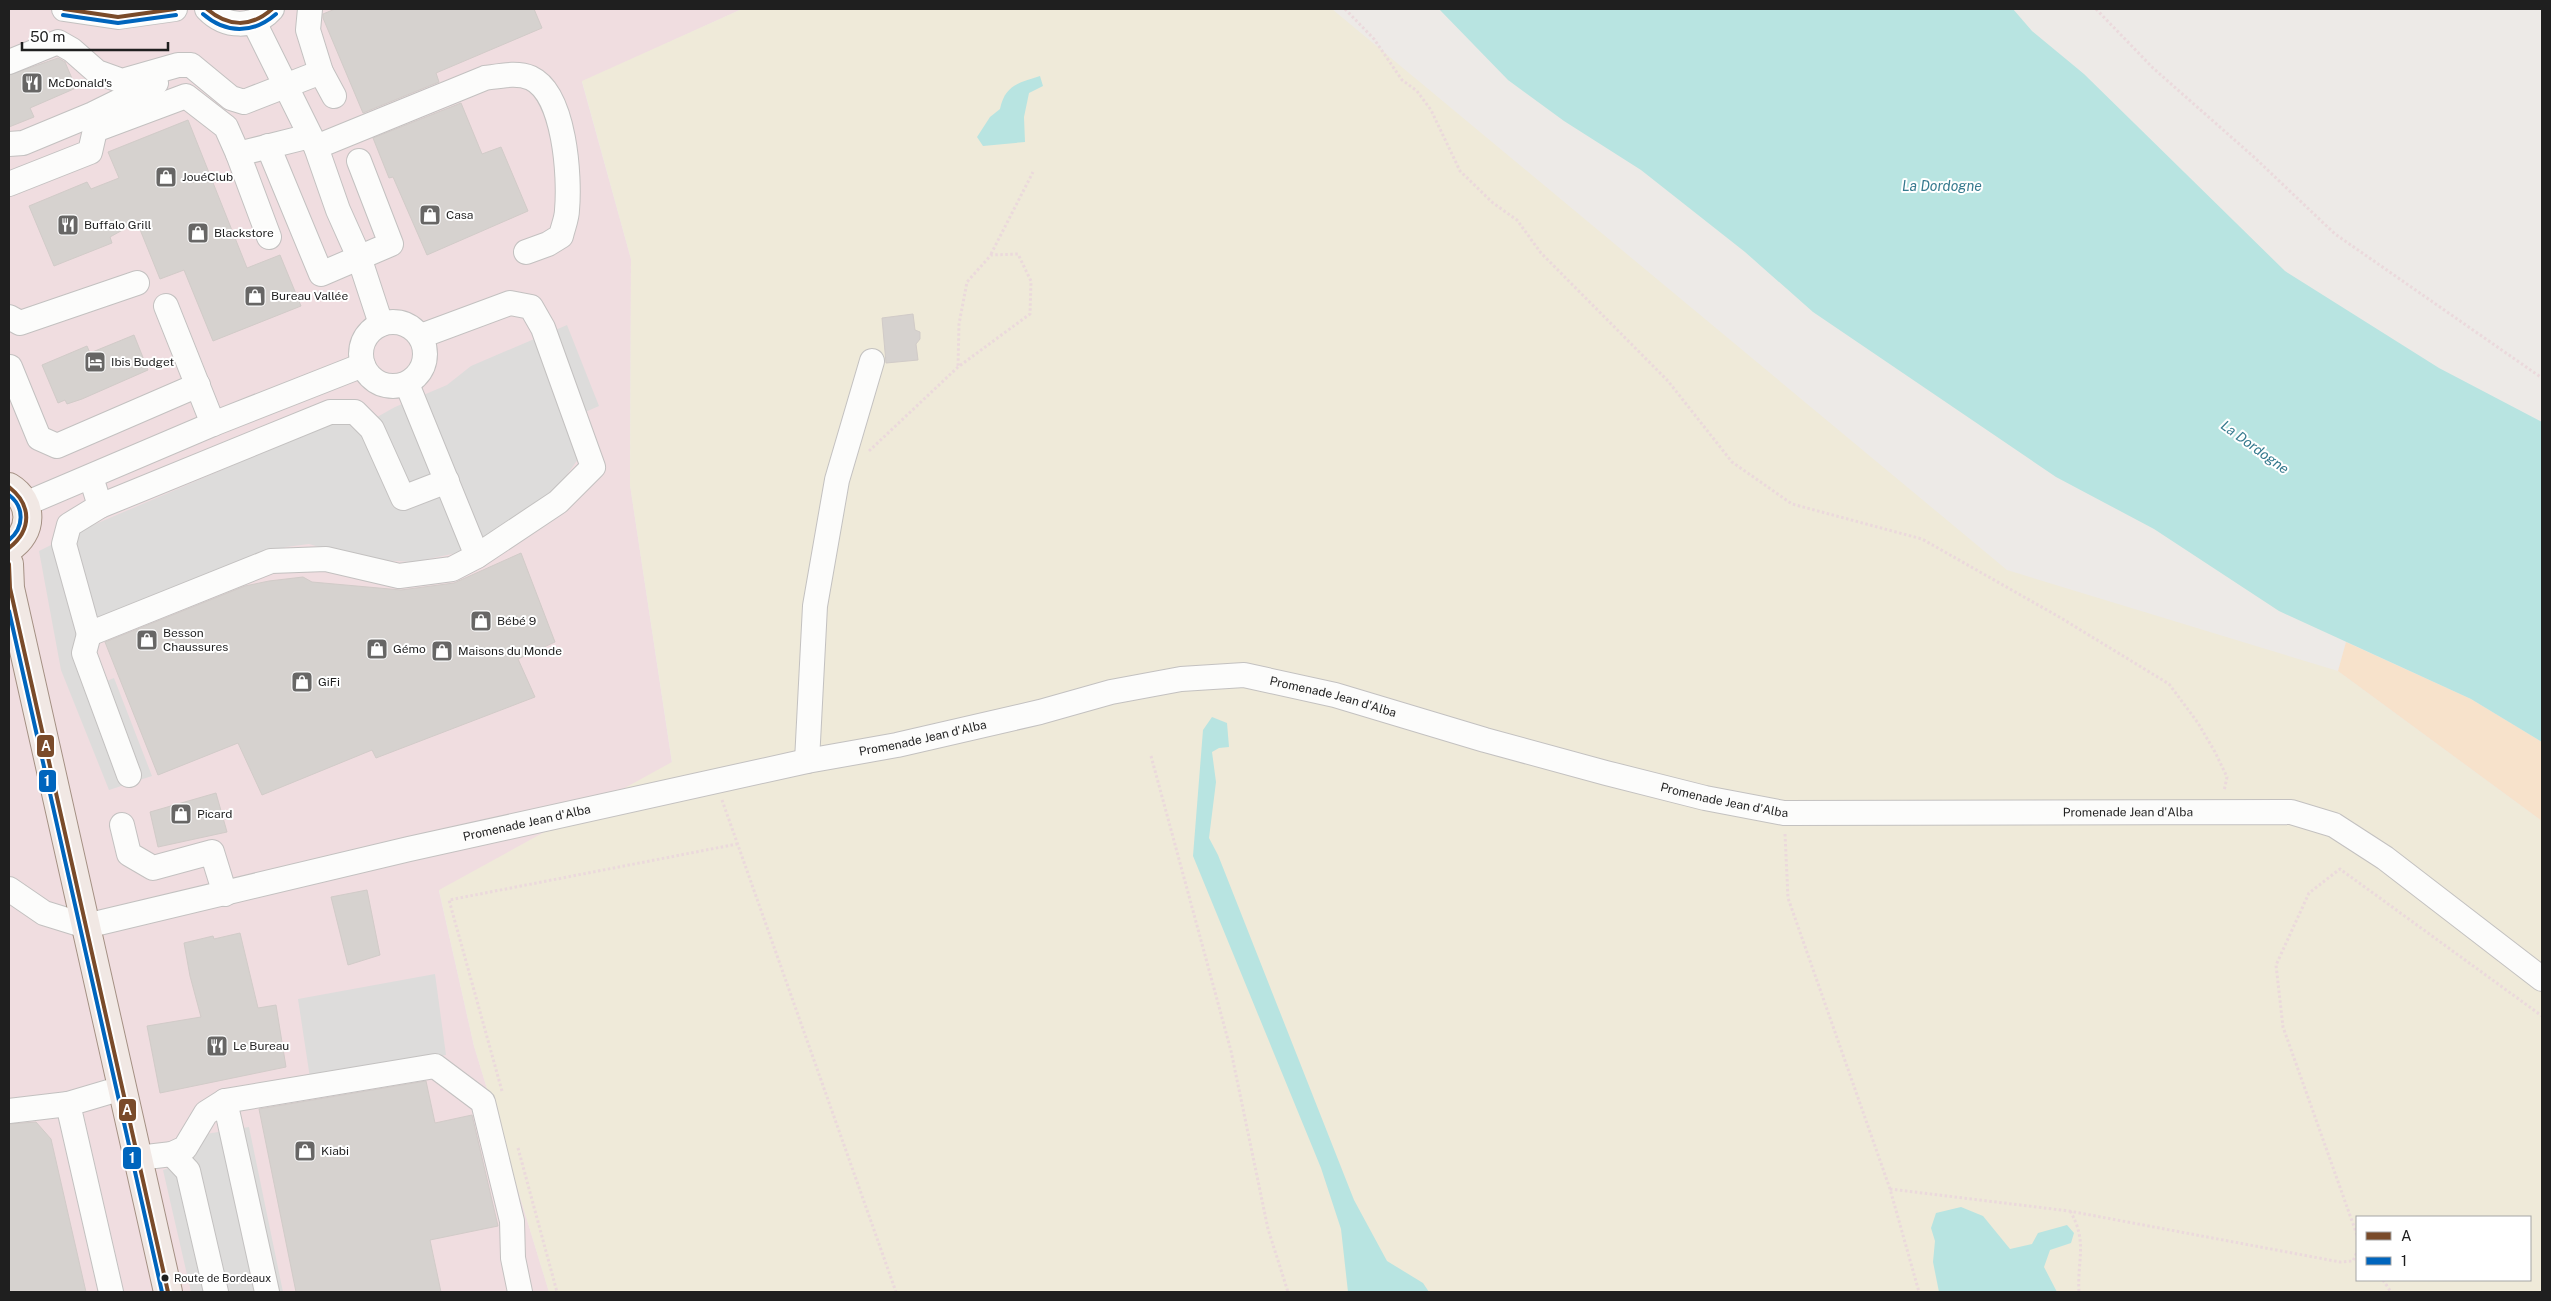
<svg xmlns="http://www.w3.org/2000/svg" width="2551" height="1301" font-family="'Public Sans',sans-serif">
  <rect width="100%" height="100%" fill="#edeae7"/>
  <path fill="#f0dde0" d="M 9,9 L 742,9 L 582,82 L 631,259 L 630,485 L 672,763 L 439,891 L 474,1046 L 549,1292 L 9,1292 Z"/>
  <path fill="#efead9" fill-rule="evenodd" d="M 742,9 L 1332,9 L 2007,570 L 2338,671 L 2542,821 L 2542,1292 L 549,1292 L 474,1046 L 439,890 L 672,762 L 630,485 L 631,259 L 582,81 ZM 2357,1217 L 2530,1217 L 2530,1280 L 2357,1280 Z"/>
  <path fill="#f7e2cb" d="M 2346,642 L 2471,699 L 2542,742 L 2542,821 L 2338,671 Z"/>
  <path fill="#dddcdb" d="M 567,325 L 599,406 L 567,420 L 581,455 L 547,503 L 462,552 L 413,562 L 359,559 L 309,544 L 286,547 L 103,616 L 96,653 L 102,683 L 114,678 L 152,776 L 109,790 L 61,670 L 39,551 L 79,531 L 344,418 L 361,426 L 395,407 L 447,385 L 471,366 Z
    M 435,974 L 446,1055 L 310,1078 L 298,999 Z
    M 249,1127 L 283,1292 L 191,1292 L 163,1170 L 192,1159 L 206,1134 Z"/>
  <path fill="#b8e4e1" d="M 1439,9 L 2013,9 L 2032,31 L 2084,74 L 2285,271 L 2439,368 L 2542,422 L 2542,742 L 2471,699 L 2279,611 L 2154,529 L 2056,477 L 1813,312 L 1745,252 L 1641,170 L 1564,121 L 1508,80 Z
    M 1040,76 L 1043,86 L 1029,93 L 1024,117 L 1025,142 L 983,146 L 977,137 L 990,117 L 1000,109 C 1005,85 1018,83 1040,76 Z
    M 1212,717 L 1227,723 L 1229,747 L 1219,748 L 1212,752 L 1216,782 L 1209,838 L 1218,855 L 1354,1200 L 1387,1261 L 1423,1283 L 1429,1292 L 1348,1292 L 1341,1229 L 1321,1168 L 1193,856 L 1203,730 Z
    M 1961,1207 L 1983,1216 L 2010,1249 L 2032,1244 L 2038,1233 L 2067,1225 L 2074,1233 L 2071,1243 L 2050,1250 L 2044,1267 L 2057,1292 L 1939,1292 L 1933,1262 L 1935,1241 L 1931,1228 L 1936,1213 Z"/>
  <path fill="#d6d2cf" stroke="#d1cbc8" d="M 335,9 L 534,9 L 542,28 L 436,73 L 439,82 L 363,113 L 323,18 L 323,14 Z
    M 58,58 L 65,62 L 76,88 L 30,108 L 34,117 L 9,127 L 9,75 Z
    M 461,103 L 482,154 L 501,147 L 528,211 L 427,255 L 393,177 L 389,178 L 373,138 Z
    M 188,120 L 247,268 L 280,255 L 301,306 L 213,341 L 184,270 L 160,279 L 137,222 L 110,237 L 112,243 L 54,266 L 29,206 L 87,182 L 91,189 L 119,178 L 108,152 Z
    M 913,314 L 915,330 L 920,332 L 920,339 L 916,344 L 918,360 L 886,363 L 882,318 Z
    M 134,335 L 148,370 L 82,399 L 67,404 L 65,400 L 58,403 L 42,365 L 87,346 L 90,353 Z
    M 521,553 L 555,642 L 518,659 L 535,697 L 376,758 L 372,750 L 262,795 L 238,743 L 158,775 L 105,642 L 245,586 L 269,581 L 303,577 L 312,582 L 401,590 L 454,583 Z
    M 216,793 L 227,832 L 158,847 L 150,812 Z
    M 367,890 L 380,955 L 348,965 L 331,897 Z
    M 240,933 L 258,1008 L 276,1005 L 286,1067 L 160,1093 L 147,1026 L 201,1017 L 190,976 L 184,943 L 213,936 L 214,939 Z
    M 426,1081 L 435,1123 L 472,1115 L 498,1226 L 430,1240 L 441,1292 L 296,1292 L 259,1109 Z
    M 36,1122 L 51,1139 L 86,1292 L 9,1292 L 9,1124 Z"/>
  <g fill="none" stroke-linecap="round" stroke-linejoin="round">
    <g stroke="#c3c1c0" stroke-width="26">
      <g id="minor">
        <path d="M 64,9 L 118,17 L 175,9"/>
        <path d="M 207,9 C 225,28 254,29 272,9"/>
        <path d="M 310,9 L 308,30 L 321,72"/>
        <path d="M 254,22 L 316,147 L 338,210 L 359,257 L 381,324"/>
        <path d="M 9,62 L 58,42 L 72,50 L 97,72 L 122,81 L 178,65 L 191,65 L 231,98 L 244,102 L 321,72 L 334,96"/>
        <path d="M 9,144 L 23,143 L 93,114 L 156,83"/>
        <path d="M 268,146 L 321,274 L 391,244 L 359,161"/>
        <path d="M 316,147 L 485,78 C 500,76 517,72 531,78 C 565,94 570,177 567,210 C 567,218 563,227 561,236 L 548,244 L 526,252"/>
        <path d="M 9,184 L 90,152 L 95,130 L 186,96 L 226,127 L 238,154"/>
        <path d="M 269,237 L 238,154 L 310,136"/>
        <path d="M 166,306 L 213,424"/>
        <path d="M 9,317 L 20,323 L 137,283"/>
        <circle cx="393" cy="354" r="32"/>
        <path d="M 421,336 L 510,303 L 531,307 L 543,328 L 593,467 L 558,502 L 477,556"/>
        <path d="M 10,367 L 39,438 L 57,446 L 198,385"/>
        <path d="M 91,477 L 100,506 L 69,525 L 64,544 L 89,634 L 271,561 L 326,559 L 399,576 L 452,569 L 477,556 L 407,384"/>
        <path d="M 25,504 L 213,424 L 363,365"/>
        <path d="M 100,506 L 330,412 L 355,412 L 372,429 L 403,498 L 447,481"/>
        <path d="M 89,634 L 84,653 L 129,775"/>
        <path d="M 807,761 L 815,606 L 837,480 L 872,361"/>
        <path d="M 122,825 L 129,854 L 153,868 L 212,852 L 225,894"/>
        <path id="s1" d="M 9,889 L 44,913 L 86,926 L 409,849 L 807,761 L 897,745 L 1040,712 L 1111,692 L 1181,679 L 1244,675 L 1335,695 L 1485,740 L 1606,773 L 1705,798 L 1784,813 L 2291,812 L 2334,825 L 2385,858 L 2542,979"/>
        <path d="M 225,1101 L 267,1292"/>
        <path d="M 9,1111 L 68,1104"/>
        <path d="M 172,1154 L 188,1171 L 216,1292"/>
        <path d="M 138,1158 L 172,1154 L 185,1148 L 206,1113 L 225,1101 L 435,1066 L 483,1102 L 512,1221 L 513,1258 L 520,1292"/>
        <path d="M 111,1292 L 68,1104 L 122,1088"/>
      </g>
    </g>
    <g stroke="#a49083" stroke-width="30">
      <path id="major" d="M 9,487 C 34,502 33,533 9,548
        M 9,564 L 10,588 L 168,1292"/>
    </g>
    <path stroke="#ebd9dc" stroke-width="3" stroke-dasharray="2.5 2.5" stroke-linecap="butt" d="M 1345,9 L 1374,39 L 1402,80 L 1417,91 L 1431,110 L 1460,171 L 1493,203 L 1517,220 L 1541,253 L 1668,381 L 1732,462 L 1792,504 L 1922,539 L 2061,618 L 2169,684 L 2198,723 L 2215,752 L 2227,777 L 2224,791
      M 2096,9 L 2153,68 L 2255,158 L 2335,234 L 2542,378
      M 991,254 L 1033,172
      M 869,451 L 958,367 L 1030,314 L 1031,281 L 1018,254 L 991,255 L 967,282 L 959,324 L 958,367
      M 1151,756 L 1231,1051 L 1268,1229 L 1288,1292
      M 722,800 L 896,1292
      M 1785,834 L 1788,898 L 1890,1189 L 1919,1292
      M 502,1091 L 449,900 L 737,844
      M 518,1148 L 557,1292
      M 1890,1189 L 2069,1211 L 2340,1262 L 2353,1261 L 2357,1252
      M 2070,1211 C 2088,1241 2077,1260 2079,1292
      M 2357,1235 L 2283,1027 L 2276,965 L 2309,893 L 2340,869 L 2542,1016
      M 2383,1280 L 2391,1292"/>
    <use href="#minor" stroke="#fcfcfb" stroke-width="24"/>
    <use href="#major" stroke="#f1e8e4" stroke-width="28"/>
    <g stroke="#fff" stroke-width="8">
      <path id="bus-1" d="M 64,9 L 118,17 L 175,9
        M 207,9 C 228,27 251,28 272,9
        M 9,487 C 32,505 32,530 9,548
        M 9,564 L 10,588 L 168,1292"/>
    </g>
    <g stroke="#fff" stroke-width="8">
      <path id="bus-2" d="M 203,14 C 226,34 253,34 276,14
        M 63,15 L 118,23 L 176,15
        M 9,495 C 25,507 24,528 9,540
        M 9,611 L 162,1292"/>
    </g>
    <use href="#bus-1" stroke="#7a4b2a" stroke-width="4"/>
    <use href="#bus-2" stroke="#0065bd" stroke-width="4"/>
  </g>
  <defs>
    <g id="restaurant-square" transform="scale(1.125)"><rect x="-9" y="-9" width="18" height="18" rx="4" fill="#676665" stroke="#fff"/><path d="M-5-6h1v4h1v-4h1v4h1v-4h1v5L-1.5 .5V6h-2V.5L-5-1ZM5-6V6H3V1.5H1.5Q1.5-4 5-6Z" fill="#fff"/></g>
    <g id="shop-square" transform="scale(1.125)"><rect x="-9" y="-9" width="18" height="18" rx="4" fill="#676665" stroke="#fff"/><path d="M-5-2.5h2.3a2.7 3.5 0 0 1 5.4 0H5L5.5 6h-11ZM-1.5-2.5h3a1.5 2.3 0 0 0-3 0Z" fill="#fff"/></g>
    <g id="hotel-square" transform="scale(1.125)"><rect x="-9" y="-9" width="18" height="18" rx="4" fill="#676665" stroke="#fff"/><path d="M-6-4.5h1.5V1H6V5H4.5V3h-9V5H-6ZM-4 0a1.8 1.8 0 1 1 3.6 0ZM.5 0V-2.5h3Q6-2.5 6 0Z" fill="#fff"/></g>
  </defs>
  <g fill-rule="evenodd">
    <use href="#restaurant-square" x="32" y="83"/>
    <use href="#shop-square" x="166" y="177"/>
    <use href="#shop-square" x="430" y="215"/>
    <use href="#restaurant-square" x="68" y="225"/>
    <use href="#shop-square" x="198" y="233"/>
    <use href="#shop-square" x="255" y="296"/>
    <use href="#hotel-square" x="95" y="362"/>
    <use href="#shop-square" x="481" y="621"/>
    <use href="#shop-square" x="147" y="640"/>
    <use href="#shop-square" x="377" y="649"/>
    <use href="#shop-square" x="442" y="651"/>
    <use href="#shop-square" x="302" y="682"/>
    <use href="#shop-square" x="181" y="814"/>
    <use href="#restaurant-square" x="217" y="1046"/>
    <use href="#shop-square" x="305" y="1151"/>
  </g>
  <circle fill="#1f1f1f" stroke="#fff" stroke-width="2" cx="165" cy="1278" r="4.5"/>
  <g text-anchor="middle" stroke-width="4" stroke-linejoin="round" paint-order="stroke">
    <g font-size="11" fill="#1f1f1f" stroke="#fff" text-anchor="start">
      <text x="174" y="1282">Route de Bordeaux</text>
    </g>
    <g font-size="12" fill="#1f1f1f" stroke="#fff" text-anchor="start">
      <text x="48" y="87">McDonald's</text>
      <text x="182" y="181">JouéClub</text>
      <text x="446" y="219">Casa</text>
      <text x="84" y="229">Buffalo Grill</text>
      <text x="214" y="237">Blackstore</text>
      <text x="271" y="300">Bureau Vallée</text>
      <text x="111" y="366">Ibis Budget</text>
      <text x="497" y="625">Bébé 9</text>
      <text x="163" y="637">Besson<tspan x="163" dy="14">Chaussures</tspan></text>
      <text x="393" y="653">Gémo</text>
      <text x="458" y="655">Maisons du Monde</text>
      <text x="318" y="686">GiFi</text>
      <text x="197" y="818">Picard</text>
      <text x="233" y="1050">Le Bureau</text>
      <text x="321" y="1155">Kiabi</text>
    </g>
    <g font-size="12" fill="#1f1f1f" stroke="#fff">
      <text dy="4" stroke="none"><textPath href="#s1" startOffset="1364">Promenade Jean d'Alba</textPath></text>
      <text dy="4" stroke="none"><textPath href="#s1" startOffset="944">Promenade Jean d'Alba</textPath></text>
      <text dy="4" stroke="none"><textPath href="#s1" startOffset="1769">Promenade Jean d'Alba</textPath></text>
      <text dy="4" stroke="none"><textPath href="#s1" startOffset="2174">Promenade Jean d'Alba</textPath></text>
      <text dy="4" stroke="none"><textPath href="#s1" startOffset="539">Promenade Jean d'Alba</textPath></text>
    </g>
    <g font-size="14" font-style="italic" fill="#367a8e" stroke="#fff">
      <text x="1942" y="191">La Dordogne</text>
      <text transform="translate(2255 447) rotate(36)" y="5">La Dordogne</text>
    </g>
  </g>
  <g stroke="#fff" stroke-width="2">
    <rect x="36" y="734" width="19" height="24" rx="5" fill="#7a4b2a"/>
    <rect x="38" y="769" width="19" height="24" rx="5" fill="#0065bd"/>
    <rect x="118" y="1098" width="19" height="24" rx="5" fill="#7a4b2a"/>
    <rect x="122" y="1146" width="20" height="24" rx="5" fill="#0065bd"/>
  </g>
  <g font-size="14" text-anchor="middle" font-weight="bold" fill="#fff">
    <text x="46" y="751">A</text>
    <text x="47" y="786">1</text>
    <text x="127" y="1115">A</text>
    <text x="132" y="1163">1</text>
  </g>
  <rect width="2551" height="1301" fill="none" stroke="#1f1f1f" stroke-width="20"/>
  <rect x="2356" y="1216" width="175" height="65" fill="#ffffff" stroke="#a5a5a5"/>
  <rect x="2366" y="1232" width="25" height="8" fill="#7a4b2a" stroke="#a5a5a5"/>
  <text x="2401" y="1241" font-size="15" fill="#1f1f1f">A</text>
  <rect x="2366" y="1257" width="25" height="8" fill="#0065bd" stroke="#a5a5a5"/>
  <text x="2401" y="1266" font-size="15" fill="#1f1f1f">1</text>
  <path d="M22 42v8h146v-8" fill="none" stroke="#1f1f1f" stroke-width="2.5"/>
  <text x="30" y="42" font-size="15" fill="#1f1f1f" stroke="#ffffff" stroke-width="4" paint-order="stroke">50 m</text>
</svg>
